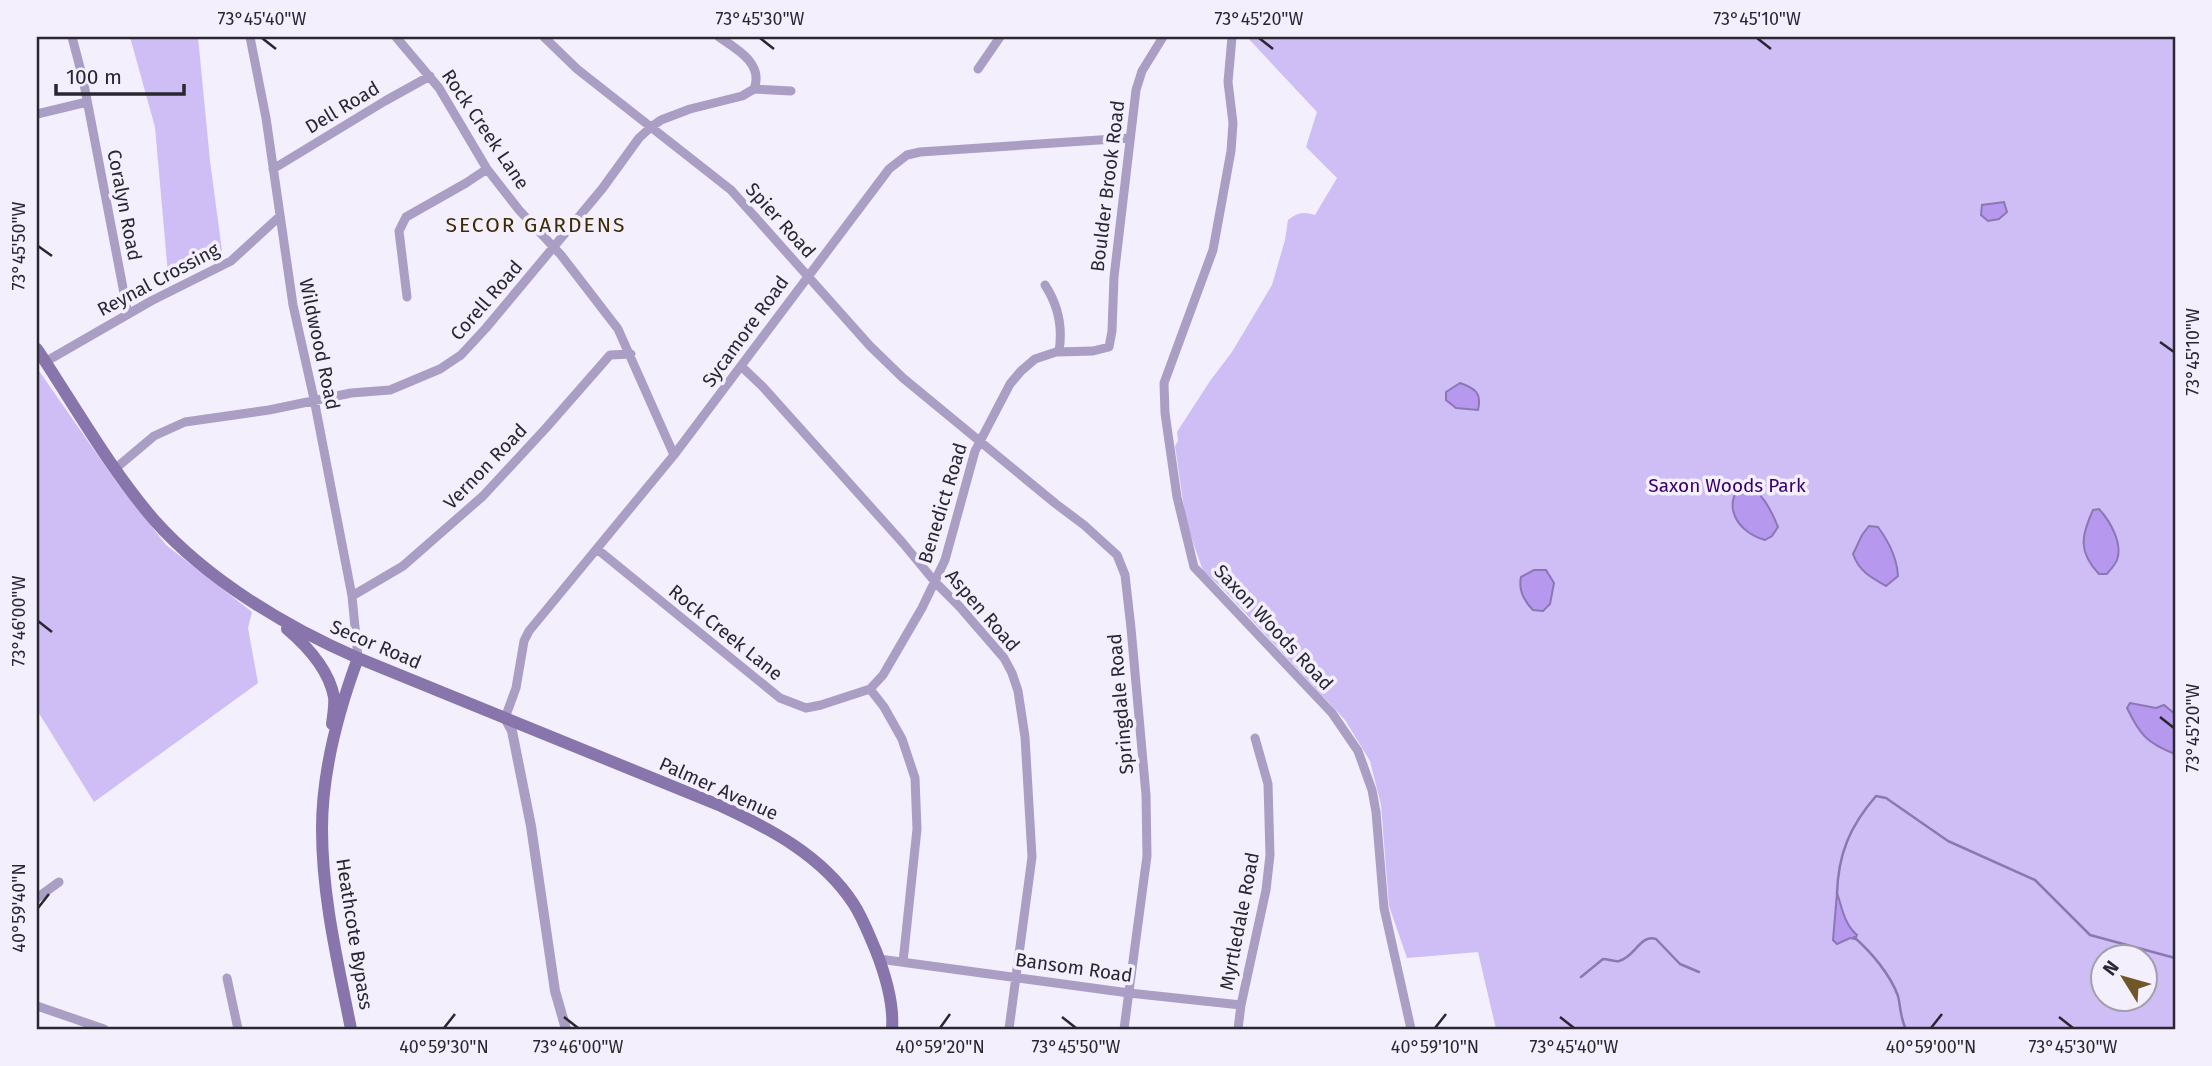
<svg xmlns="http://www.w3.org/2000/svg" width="2212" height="1066" font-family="'Fira Sans',sans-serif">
  <rect width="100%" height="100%" fill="#f3effd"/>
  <path fill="#cfbdf5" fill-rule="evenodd" d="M 130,37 L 198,37 L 210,161 L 222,251 L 168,274 L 155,127 Z
    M 1247,37 L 2175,37 L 2175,1029 L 1496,1029 L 1478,952 L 1407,958 L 1389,906 L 1381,805 L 1370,761 L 1345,720 L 1222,588 L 1203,571 L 1186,522 L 1175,446 L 1178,441 L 1177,432 L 1210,381 L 1232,352 L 1272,285 L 1285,240 L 1288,220 C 1297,213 1303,211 1315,215 L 1337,178 L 1306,147 L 1317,112 ZM 2104,958 L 2146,958 L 2146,1000 L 2104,1000 Z
    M 37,368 L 115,480 L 166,545 L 252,612 L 248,628 L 258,683 L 94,802 L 37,710 Z"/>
  <path fill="#b699ee" stroke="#8c77b5" stroke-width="2" d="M 2004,202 L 2007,212 L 1999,219 L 1988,221 L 1981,215 L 1982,205 Z
    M 1460,383 C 1475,388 1482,393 1478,410 L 1456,408 L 1446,400 L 1446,392 Z
    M 1745,481 C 1762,494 1770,507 1778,527 L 1772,536 L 1765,540 C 1736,532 1720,503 1745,481 Z
    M 2099,509 C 2110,521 2123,543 2117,560 C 2115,565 2110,570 2107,574 L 2099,574 C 2078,552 2081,536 2093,510 Z
    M 1869,526 L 1878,527 C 1889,542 1897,557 1898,576 L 1886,586 C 1870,577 1859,571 1853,554 L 1862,535 Z
    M 1534,570 L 1546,570 L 1554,583 L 1550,604 L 1543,611 L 1533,610 C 1524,601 1518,591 1521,577 Z
    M 2130,703 L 2156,708 L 2164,705 L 2175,714 L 2175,754 C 2147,743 2140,735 2127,708 Z
    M 1837,893 C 1842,907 1844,924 1857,935 L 1855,939 L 1850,938 L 1837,944 L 1833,940 Z"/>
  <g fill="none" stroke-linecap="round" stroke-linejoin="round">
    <path stroke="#8c77b5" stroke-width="2.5" d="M 1837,894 C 1838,854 1850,826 1876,796 L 1886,798 L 1948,841 L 2035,880 L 2090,935 L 2175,958
      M 1854,937 C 1871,952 1890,974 1898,996 C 1901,1008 1900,1018 1906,1029
      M 1581,977 L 1603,959 C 1608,959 1614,962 1619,961 C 1635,957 1640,934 1656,939 L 1680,964 L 1699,972"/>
    <path stroke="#aa9ec4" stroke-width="9" d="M 72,37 L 83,79 L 128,314
      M 250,37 L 266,118 L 293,305 L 314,399 L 352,596 L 358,658
      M 396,37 L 439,88 L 487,169 L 519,210 L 561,255 L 618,329 L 674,455
      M 544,37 L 577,69 L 731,190 L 870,346 L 903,378 L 1056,504 L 1084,525 L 1117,555 L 1125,575 L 1131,628 L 1146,795 L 1147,856 L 1124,1029
      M 719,37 C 737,49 764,64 754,89
      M 1232,37 L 1228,82 L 1233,123 L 1231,151 L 1213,250 L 1164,383 L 1165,413 L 1177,497 L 1194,567 L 1332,713 L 1358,751 L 1372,790 L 1376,812 L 1384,908 L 1411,1029
      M 978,69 L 1000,37
      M 37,114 L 87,102
      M 273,169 L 385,101 L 430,76
      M 1045,285 C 1058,305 1063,327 1059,351
      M 407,297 L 399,231 L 406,217 L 466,183 L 487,169
      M 45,362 L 151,301 L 231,261 L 279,217
      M 741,366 L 763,387 L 902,542 L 935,582 L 959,606 L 1004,658 L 1012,673 L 1018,691 L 1025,737 L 1032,857 L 1009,1029
      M 116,468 L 154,436 L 185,422 L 269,410 L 351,393 L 390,390 L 440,369 L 461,355 L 486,328 L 602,189 L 639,138 L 651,127 L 661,120 L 690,109 L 742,96 L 754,89 L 791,91
      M 597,549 L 780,698 L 806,708 L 821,705 L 870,689 L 883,675 L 922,608 L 945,560 L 975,451 L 1010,384 L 1021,371 L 1035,359 L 1056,352 L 1093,351 L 1109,347 L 1112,331 L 1114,277 L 1136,90 L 1142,71 L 1163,37
      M 352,596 L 403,566 L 483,496 L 546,428 L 610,355 L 631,354
      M 870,689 L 884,707 L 902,739 L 915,778 L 917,829 L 903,962
      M 505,718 L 516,688 L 524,641 L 529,631 L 674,455 L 889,169 L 907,155 L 920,152 L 1129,138
      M 37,898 L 59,882
      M 879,959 L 1129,993 L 1241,1005
      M 227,978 L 238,1029
      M 37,1006 L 104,1029
      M 1238,1029 L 1241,1005 L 1266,890 L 1270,855 L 1268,784 L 1255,738"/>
    <path stroke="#aa9ec4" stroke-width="10" d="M 505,718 L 512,731 L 531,826 L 555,991 L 566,1029"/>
    <path stroke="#8775ac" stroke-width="12" d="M 37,349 C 75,406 110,469 155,521 C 208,580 286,627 358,658 L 721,806 C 771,829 822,856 853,903 C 863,918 869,935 876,951 C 885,974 894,1004 892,1029
      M 287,629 C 307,646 329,670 334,697 C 335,705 333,716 332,724
      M 351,1029 C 338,963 322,897 322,829 C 322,772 338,712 358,658"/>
  </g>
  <path fill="none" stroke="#2a2730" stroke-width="2.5" d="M 262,38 L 276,49M 760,38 L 774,49M 1259,38 L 1273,49M 1757,38 L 1771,49M 38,246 L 52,256M 2160,342 L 2174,352M 38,621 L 52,632M 2160,717 L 2174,728M 38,908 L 49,894M 564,1017 L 578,1028M 1062,1017 L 1076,1028M 1560,1017 L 1574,1028M 2059,1017 L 2073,1028M 444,1028 L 455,1014M 940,1028 L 950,1014M 1435,1028 L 1446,1014M 1931,1028 L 1942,1014"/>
  <g text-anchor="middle" stroke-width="7" stroke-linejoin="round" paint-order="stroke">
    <g font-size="19" fill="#2a2730" stroke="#f3effd">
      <text transform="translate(342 107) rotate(-31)" y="7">Dell Road</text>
      <text transform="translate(486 129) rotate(56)" y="7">Rock Creek Lane</text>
      <text transform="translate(1107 186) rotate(-83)" y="7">Boulder Brook Road</text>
      <text transform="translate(125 205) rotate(79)" y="7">Coralyn Road</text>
      <text transform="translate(781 220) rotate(48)" y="7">Spier Road</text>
      <text transform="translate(158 279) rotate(-28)" y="7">Reynal Crossing</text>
      <text transform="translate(486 300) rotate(-49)" y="7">Corell Road</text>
      <text transform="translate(745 331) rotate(-54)" y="7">Sycamore Road</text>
      <text transform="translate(320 344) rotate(78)" y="7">Wildwood Road</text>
      <text transform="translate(485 466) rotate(-46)" y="7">Vernon Road</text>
      <text transform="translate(942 503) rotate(-73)" y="7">Benedict Road</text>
      <text transform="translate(983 610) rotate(49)" y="7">Aspen Road</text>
      <text transform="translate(1274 627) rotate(47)" y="7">Saxon Woods Road</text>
      <text transform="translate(726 632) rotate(39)" y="7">Rock Creek Lane</text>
      <text transform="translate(376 644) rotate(23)" y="7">Secor Road</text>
      <text transform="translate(1120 704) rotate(-95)" y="7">Springdale Road</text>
      <text transform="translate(719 788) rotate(24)" y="7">Palmer Avenue</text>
      <text transform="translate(1239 921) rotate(-79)" y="7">Myrtledale Road</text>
      <text transform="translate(355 934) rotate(81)" y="7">Heathcote Bypass</text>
      <text transform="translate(1074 967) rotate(8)" y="7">Bansom Road</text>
    </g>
    <g font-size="19" fill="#370068" stroke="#f3effd">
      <text x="1727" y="492">Saxon Woods Park</text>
    </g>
    <g font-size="21" letter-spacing="2" fill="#3f2b03" stroke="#f3effd">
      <text x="536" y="232">SECOR GARDENS</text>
    </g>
  </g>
  <rect width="2212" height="1066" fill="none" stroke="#f3effd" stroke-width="77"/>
  <g transform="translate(2124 978) rotate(307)"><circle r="33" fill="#f3effd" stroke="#a39fab" stroke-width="2"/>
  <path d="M0-5L12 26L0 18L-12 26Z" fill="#705728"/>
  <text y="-10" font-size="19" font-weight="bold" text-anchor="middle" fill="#2a2730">N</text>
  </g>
  <path d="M56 84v10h128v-10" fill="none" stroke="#2a2730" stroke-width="3.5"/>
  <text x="66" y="84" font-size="21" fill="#2a2730" stroke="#f3effd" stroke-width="5" paint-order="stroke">100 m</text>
  <rect x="38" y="38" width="2136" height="990" fill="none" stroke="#2a2730" stroke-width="2.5"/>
  <g font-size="18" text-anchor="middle" fill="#2a2730">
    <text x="262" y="25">73°45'40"W</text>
    <text x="760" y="25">73°45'30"W</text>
    <text x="1259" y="25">73°45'20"W</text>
    <text x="1757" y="25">73°45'10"W</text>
    <text transform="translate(19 246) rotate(-90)" y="6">73°45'50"W</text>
    <text transform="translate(2193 352) rotate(-90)" y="6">73°45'10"W</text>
    <text transform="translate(19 621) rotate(-90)" y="6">73°46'00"W</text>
    <text transform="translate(2193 728) rotate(-90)" y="6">73°45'20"W</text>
    <text transform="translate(19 908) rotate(-90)" y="6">40°59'40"N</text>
    <text x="444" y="1053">40°59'30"N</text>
    <text x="578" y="1053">73°46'00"W</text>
    <text x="940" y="1053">40°59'20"N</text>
    <text x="1076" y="1053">73°45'50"W</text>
    <text x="1435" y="1053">40°59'10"N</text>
    <text x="1574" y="1053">73°45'40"W</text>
    <text x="1931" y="1053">40°59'00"N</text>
    <text x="2073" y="1053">73°45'30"W</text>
  </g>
</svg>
